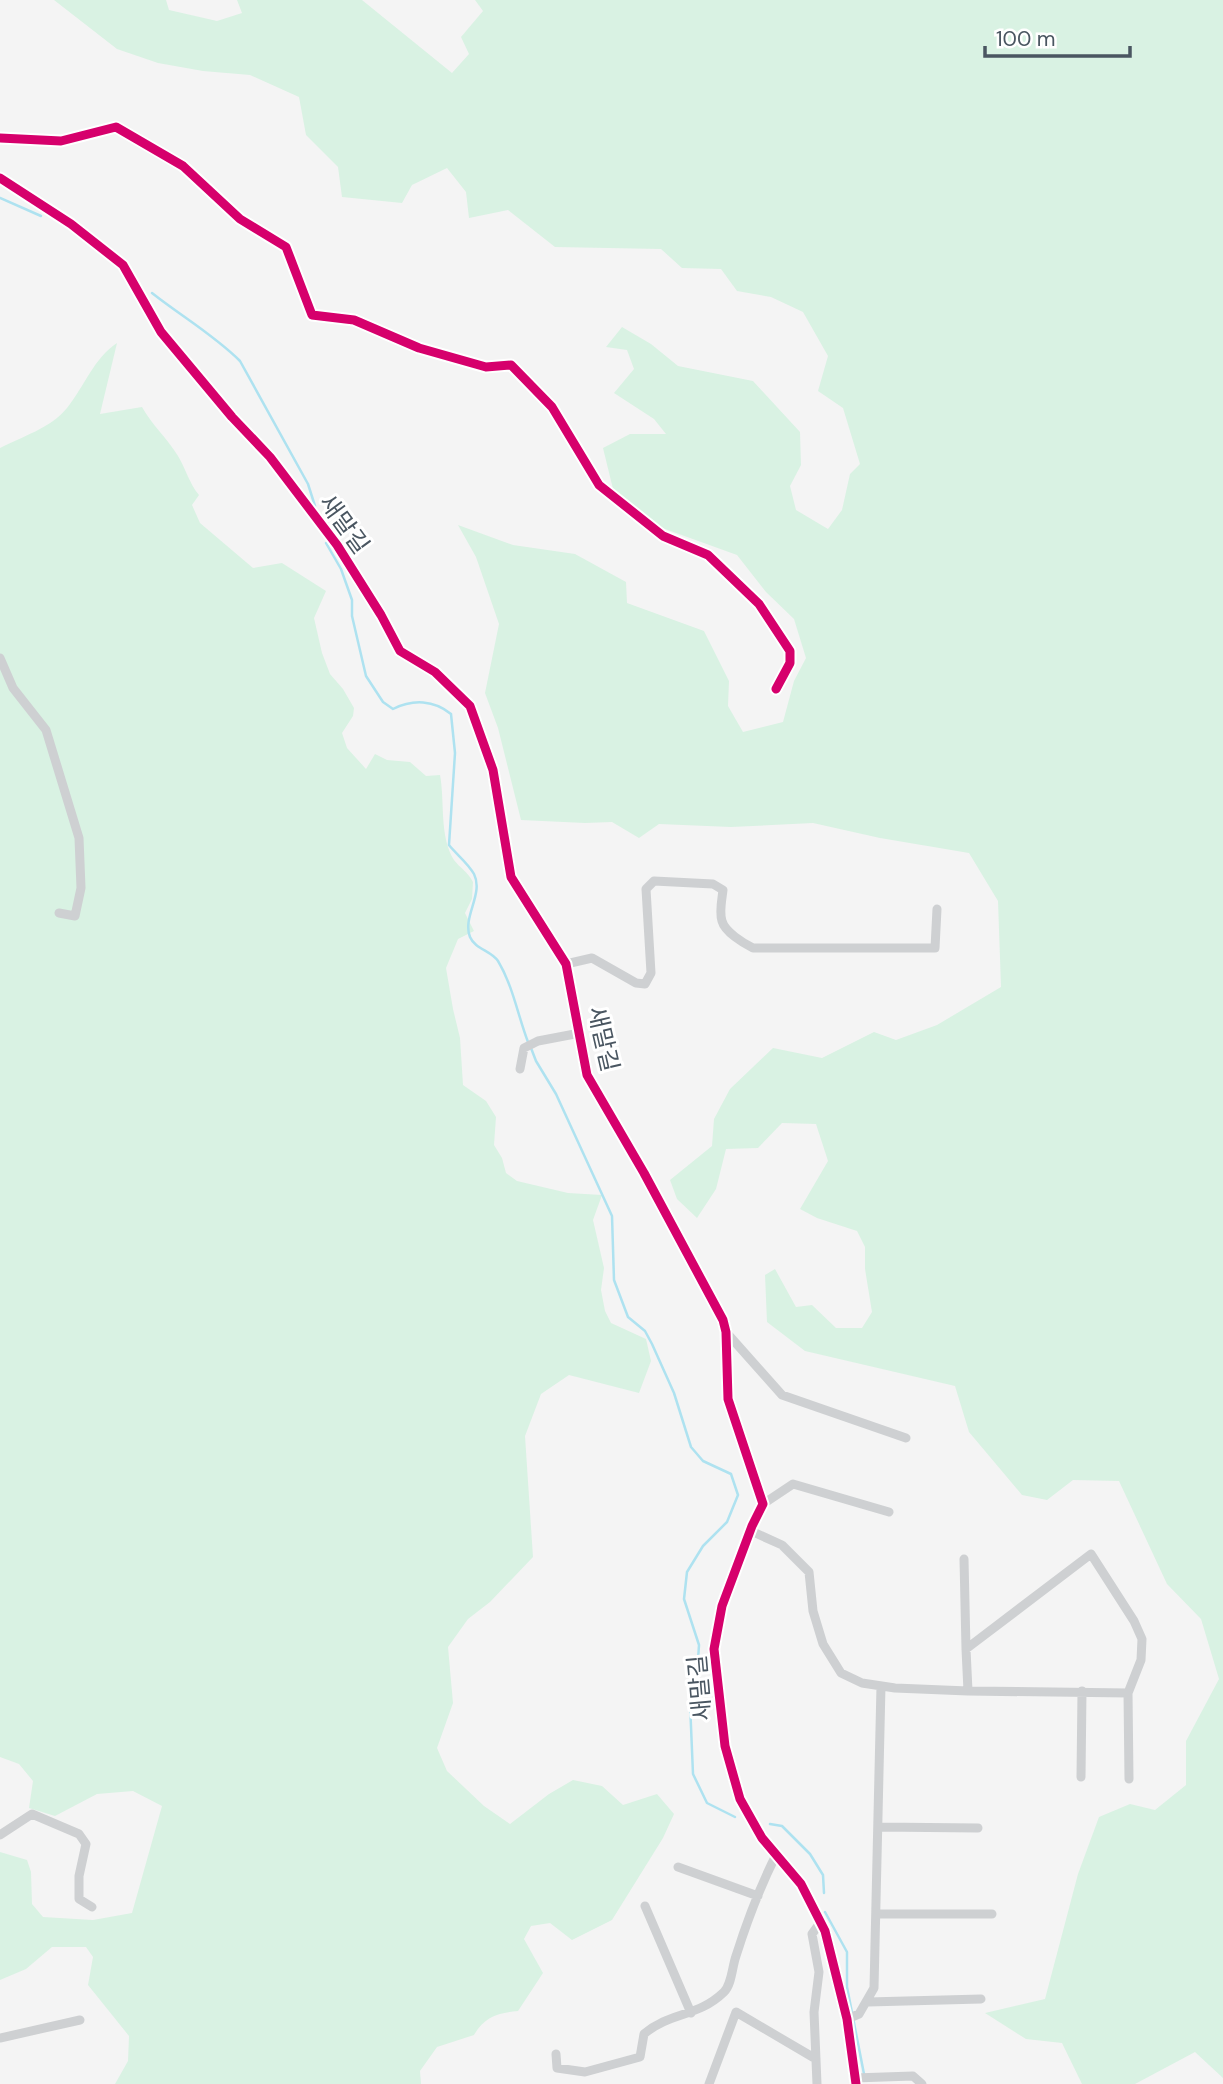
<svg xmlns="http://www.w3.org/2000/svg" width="1223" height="2084" font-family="'DM Sans','Noto Sans KR',sans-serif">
  <rect width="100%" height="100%" fill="#f4f4f4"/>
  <path fill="#d9f2e3" d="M 54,0 L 166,0 L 169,10 L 217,21 L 242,13 L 237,0 L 362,0 L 452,73 L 469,54 L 461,37 L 483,11 L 475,0 L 1223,0 L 1223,2078 L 1195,2052 L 1135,2084 L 1082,2084 L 1062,2043 L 1026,2039 L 985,2013 L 1045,1999 L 1078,1874 L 1099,1817 L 1130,1804 L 1155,1810 L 1186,1785 L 1186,1741 L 1219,1679 L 1201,1619 L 1167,1584 L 1119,1481 L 1073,1480 L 1047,1500 L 1022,1495 L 969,1432 L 955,1386 L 805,1351 L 767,1322 L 765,1275 L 775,1269 L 796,1307 L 812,1305 L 836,1328 L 862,1328 L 872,1312 L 865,1269 L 865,1247 L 857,1231 L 817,1218 L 800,1209 L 828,1161 L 816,1124 L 782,1123 L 758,1148 L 726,1149 L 716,1189 L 697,1218 L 677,1199 L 670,1180 L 712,1146 L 714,1119 L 730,1089 L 773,1048 L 822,1058 L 874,1032 L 896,1040 L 937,1025 L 1001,987 L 998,901 L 969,853 L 880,838 L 813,823 L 731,827 L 659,824 L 639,838 L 612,822 L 585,823 L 521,820 L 498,728 L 485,693 L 499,624 L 476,557 L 458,525 L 513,545 L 575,554 L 626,582 L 627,603 L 704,631 L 729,681 L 728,706 L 743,732 L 783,722 L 794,681 L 806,658 L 794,619 L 766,592 L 737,555 L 654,525 L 613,489 L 603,448 L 630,434 L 666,434 L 654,419 L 614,393 L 634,369 L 627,350 L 606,347 L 622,327 L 651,344 L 678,366 L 753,381 L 800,432 L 801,465 L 790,486 L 796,510 L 828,529 L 842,510 L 850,474 L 860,464 L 843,408 L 818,391 L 828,356 L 803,312 L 771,297 L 737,291 L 721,269 L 682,268 L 661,249 L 555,247 L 508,210 L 469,218 L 466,192 L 447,168 L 412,185 L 402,203 L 342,197 L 338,167 L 306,135 L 299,97 L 250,75 L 203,71 L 158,63 L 117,49 Z
    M 117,343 L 100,414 L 142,407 C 152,425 167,438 178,456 C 186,469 189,483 199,495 L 192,505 L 200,523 L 253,568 L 282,563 L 326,591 L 314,618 L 322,653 L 330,674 L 343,689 L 354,708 L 353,716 L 342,733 L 347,748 L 366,769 L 375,754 L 387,760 L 410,762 L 426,776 L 440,775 C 445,801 439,836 454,860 C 460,868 468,872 473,882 L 472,899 L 465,913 L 474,931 L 458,939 L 446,968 L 453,1009 L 460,1038 L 463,1085 L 486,1101 L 496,1117 L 494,1145 L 502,1158 L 506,1173 L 517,1181 L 568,1193 L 602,1195 L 593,1220 L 604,1268 L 601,1290 L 605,1311 L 611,1323 L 646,1339 L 651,1361 L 639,1393 L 569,1375 L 541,1394 L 525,1436 L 533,1557 L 490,1602 L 468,1619 L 448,1647 L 453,1703 L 437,1748 L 447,1771 L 484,1806 L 510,1824 L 549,1794 L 573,1780 L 602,1786 L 623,1805 L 657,1794 L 674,1814 L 663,1838 L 612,1920 L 572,1940 L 550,1923 L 531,1926 L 524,1939 L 543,1973 L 518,2011 C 498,2013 484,2017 474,2035 L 437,2047 L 420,2071 L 421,2084 L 115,2084 L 128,2061 L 129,2036 L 88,1985 L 93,1957 L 86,1947 L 52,1947 L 26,1969 L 0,1980 L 0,1852 L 27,1860 L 31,1872 L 32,1904 L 43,1917 L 93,1920 L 132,1913 L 162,1806 L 133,1791 L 97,1794 L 55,1816 L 29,1808 L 33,1781 L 19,1764 L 0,1757 L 0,448 C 21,437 51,428 67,408 C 84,387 94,358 117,343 Z"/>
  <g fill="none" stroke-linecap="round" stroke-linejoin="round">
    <path stroke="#aee2f0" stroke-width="2.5" d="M 0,198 L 41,216
      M 152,293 C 181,316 214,335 240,361 L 308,484 L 315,506
      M 326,543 L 341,569 L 352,600 L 352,616 L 366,676 L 383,702 L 393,709 C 413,699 434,700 451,714 L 455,753 L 449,845 C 456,854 468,863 474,874 C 484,894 462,917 470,937 C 475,949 492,951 498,961 C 513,986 518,1016 528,1042
      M 531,1048 L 536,1061 L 556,1094 L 612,1216 L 614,1280 L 628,1317 L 645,1331 L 652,1344 L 674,1393 L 691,1447 L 703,1461 L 731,1474 L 738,1495 L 727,1522 L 703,1546 L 687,1572 L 684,1599 L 699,1645 L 697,1675 L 690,1703 L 693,1774 L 707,1803 L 735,1817
      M 770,1824 L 782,1826 L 810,1854 L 823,1875 L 824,1893
      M 825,1912 L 847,1952 L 847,1987 L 864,2074"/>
    <path stroke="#ced0d2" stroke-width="9" d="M 0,138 L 61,141 L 116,127 L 183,166 L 240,219 L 286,247 L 312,315 L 354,320 L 419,348 L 486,367 L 511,365 L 552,407 L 599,485 L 663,536 L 708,555 L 759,604 L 790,651 L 790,663 L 776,689
      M 0,658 L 13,688 L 46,730 L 79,838 L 81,888 L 75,916 L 59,913
      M 566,964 L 592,958 L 636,983 L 645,984 L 651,973 L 646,889 L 654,881 L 713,884 L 723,890 C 722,899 719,912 722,921 C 725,932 743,943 753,948 L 935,948 L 937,909
      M 520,1069 L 524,1048 L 538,1041 L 580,1033
      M 726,1332 L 782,1395 L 906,1438
      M 763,1504 L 793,1484 L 889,1512
      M 751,1531 L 782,1545 L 809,1572 L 813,1611 L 823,1644 L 841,1673 L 862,1683 L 895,1688 L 968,1691 L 1128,1693
      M 964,1559 L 966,1649
      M 968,1691 L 966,1649 L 1091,1554 L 1134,1621 L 1142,1639 L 1141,1660 L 1128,1693 L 1129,1779
      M 1081,1777 L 1082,1691
      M 878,1827 L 978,1828
      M 0,1835 L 32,1814 L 79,1834 L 86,1844 L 79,1876 L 79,1899 L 92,1907
      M 678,1867 L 758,1896
      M 645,1906 L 691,2013
      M 876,1914 L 992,1914
      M 868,2002 L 981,1999
      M 847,2019 L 859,2014 L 874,1988 L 881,1686
      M 0,2038 L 80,2020
      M 556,2054 L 557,2068 L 585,2072 L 640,2057 L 644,2034 C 671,2011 697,2018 724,1992 C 732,1984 732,1967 736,1956 C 747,1921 760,1887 776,1855
      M 854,2078 L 913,2076 L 922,2084
      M 709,2084 L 736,2012 L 816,2059
      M 817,2084 L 814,2012 L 819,1972 L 812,1934 L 820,1923"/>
    <path stroke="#ced0d4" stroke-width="12" d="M 0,178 L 71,224 L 123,265 L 161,332 L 232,417 L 270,457 L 337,545 L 381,615 L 400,651 L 435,672 L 470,706 L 493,770 L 511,877 L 566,964 L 587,1075 L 644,1173 L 723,1320 L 726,1332 L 728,1399 L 763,1504 L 752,1526 L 722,1606 L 714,1649 L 725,1746 L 740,1799 L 762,1838 L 801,1884 L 825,1931 L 847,2019 L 856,2084"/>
    <g stroke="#fff" stroke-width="13">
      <path id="cycleway" d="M 0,138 L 61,141 L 116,127 L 183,166 L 240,219 L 286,247 L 312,315 L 354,320 L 419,348 L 486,367 L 511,365 L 552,407 L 599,485 L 663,536 L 708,555 L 759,604 L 790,651 L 790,663 L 776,689
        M 0,178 L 71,224 L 123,265 L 161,332 L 232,417 L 270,457 L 337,545 L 381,615 L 400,651 L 435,672 L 470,706 L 493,770 L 511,877 L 566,964 L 587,1075 L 644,1173 L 723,1320 L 726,1332 L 728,1399 L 763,1504 L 752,1526 L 722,1606 L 714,1649 L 725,1746 L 740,1799 L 762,1838 L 801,1884 L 825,1931 L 847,2019 L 856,2084"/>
    </g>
    <use href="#cycleway" stroke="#d6006c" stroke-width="9"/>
  </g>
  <g text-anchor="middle" stroke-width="6" stroke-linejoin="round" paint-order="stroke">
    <g font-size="24" fill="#4a5661" stroke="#fff">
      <text transform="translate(344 524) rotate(54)" y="8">새말길</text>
      <text transform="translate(603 1039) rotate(77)" y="8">새말길</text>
      <text transform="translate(700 1688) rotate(-95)" y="8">새말길</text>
    </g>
  </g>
  <path d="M985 46v10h145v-10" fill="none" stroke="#4a5661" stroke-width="3.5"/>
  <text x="996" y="46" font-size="21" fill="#4a5661" stroke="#ffffff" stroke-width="5" paint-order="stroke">100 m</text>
</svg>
